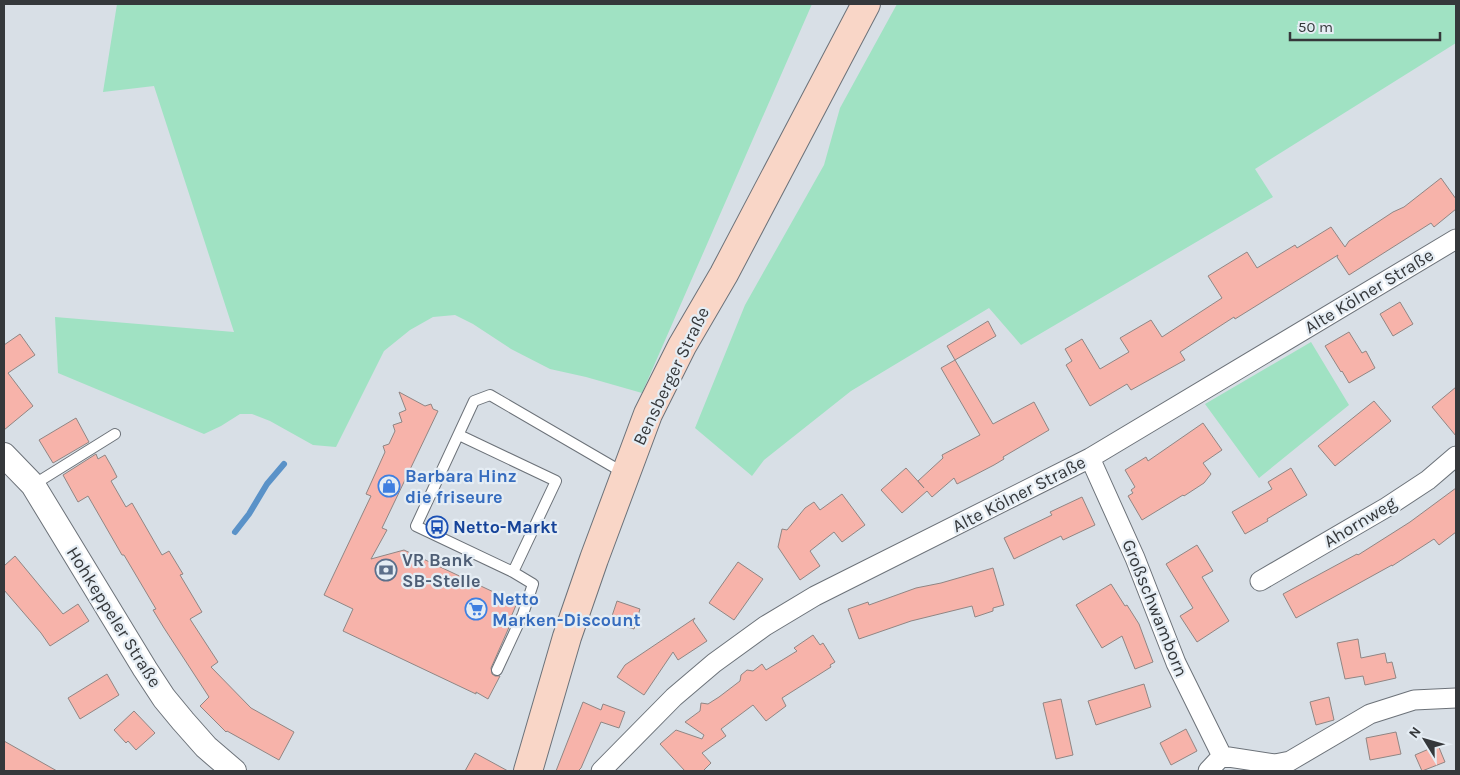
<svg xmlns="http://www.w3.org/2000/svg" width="1460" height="775" font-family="Karla,sans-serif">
  <rect width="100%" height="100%" fill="#d8dfe6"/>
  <path fill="#a0e2c3" d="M 117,4 L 812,4 L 642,393 L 586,377 L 550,369 L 511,349 L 473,324 L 455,315 L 433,317 L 410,330 L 384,351 L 336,447 L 313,445 L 270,421 L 252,414 L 240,414 L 221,426 L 204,434 L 58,373 L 55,317 L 234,332 L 154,86 L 103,92 Z
    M 897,4 L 1456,4 L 1456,43 L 1255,169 L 1273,197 L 1021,345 L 989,308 L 851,391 L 764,460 L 752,476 L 695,428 L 745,305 L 824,165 L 840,108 Z
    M 1311,342 L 1349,405 L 1259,478 L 1205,404 Z"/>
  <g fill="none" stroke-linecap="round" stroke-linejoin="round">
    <path stroke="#5a92c8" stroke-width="6" d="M 235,532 L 249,514 L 267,484 L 284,464"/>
  </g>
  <path fill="#f7b3aa" stroke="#908684" d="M 1441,178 L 1456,199 L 1456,209 L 1434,227 L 1431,223 L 1349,275 L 1337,257 L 1338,255 L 1235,319 L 1234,317 L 1180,352 L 1185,360 L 1131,390 L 1127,384 L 1090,406 L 1066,365 L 1072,361 L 1065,349 L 1082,339 L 1100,369 L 1129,352 L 1120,338 L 1151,320 L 1162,337 L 1222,298 L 1208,276 L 1247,252 L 1257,268 L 1295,245 L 1297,248 L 1331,227 L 1345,247 L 1349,241 L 1393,212 L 1404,207 Z
    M 1400,302 L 1413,324 L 1393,336 L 1380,314 Z
    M 988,321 L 996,336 L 955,360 L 947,346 Z
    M 1349,332 L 1362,353 L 1366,351 L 1375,368 L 1349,383 L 1342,371 L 1341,372 L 1325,346 Z
    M 20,334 L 35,355 L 8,373 L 33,406 L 4,430 L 4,345 Z
    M 955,360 L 993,424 L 1034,402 L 1049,430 L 1003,457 L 1004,459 L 994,465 L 969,478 L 957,484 L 954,478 L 932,497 L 927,491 L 902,513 L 881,490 L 906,468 L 924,488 L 918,481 L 943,458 L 942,455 L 980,435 L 941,368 Z
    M 1456,387 L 1456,436 L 1432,407 Z
    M 399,392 L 425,406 L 431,404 L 433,409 L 438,411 L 382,528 L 387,530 L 371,559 L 404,550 L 517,603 L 508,624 L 510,625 L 491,668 L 492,674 L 495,676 L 500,676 L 488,699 L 476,692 L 476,694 L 343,631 L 353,609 L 324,595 L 371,496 L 366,494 L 385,452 L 383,446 L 389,444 L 395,431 L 393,425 L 402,422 L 399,413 L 406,410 Z
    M 1374,401 L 1391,421 L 1335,466 L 1318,446 Z
    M 76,418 L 89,442 L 53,463 L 39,440 Z
    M 1203,423 L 1222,450 L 1203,463 L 1211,474 L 1204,483 L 1184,496 L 1183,495 L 1142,520 L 1128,496 L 1133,493 L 1131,490 L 1135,487 L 1125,470 L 1146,457 L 1148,461 Z
    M 96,454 L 98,459 L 105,455 L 113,469 L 117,477 L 111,481 L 126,507 L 132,503 L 162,555 L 169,551 L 183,574 L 180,575 L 202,612 L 190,619 L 218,662 L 211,667 L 251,708 L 294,732 L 279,760 L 227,731 L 226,732 L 200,706 L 209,697 L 164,628 L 153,610 L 156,609 L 124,555 L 122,555 L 88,496 L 78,502 L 63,475 Z
    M 1291,468 L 1307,495 L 1267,519 L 1268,521 L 1245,534 L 1232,512 L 1272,489 L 1268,482 Z
    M 1456,488 L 1456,532 L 1439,545 L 1434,539 L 1392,566 L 1392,565 L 1296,618 L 1283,594 L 1357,554 L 1358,555 L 1410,522 Z
    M 842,494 L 865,525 L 842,542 L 834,532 L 810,551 L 820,566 L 800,580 L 778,547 L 782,529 L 787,530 L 805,508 L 814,502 L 820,510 Z
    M 1082,497 L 1095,525 L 1063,540 L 1061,536 L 1014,559 L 1004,538 L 1052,515 L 1050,512 Z
    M 1197,545 L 1213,571 L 1202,577 L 1229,621 L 1197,642 L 1180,616 L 1193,608 L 1166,564 Z
    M 15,556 L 63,614 L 78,604 L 89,621 L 50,646 L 41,633 L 4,590 L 4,566 Z
    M 738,562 L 763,579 L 734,620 L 709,603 Z
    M 993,568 L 1004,605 L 993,608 L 993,611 L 975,617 L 972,606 L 911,621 L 859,639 L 848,609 L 868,602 L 869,605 L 916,588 L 941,583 Z
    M 1111,584 L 1125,606 L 1127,605 L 1139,624 L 1153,662 L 1135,669 L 1122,636 L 1102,648 L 1076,605 Z
    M 617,601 L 640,609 L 634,629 L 610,622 Z
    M 695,618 L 693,621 L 707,641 L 678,660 L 673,652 L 644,695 L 617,677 L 625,665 Z
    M 813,635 L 820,645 L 823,643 L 835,662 L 830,665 L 831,667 L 782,698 L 786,706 L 766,721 L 753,705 L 721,729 L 726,736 L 702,753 L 711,763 L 703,771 L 685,771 L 660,744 L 676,730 L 702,739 L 704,735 L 685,722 L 700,711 L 701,703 L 708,704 L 719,697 L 740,681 L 741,675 L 747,670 L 753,671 L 762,664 L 766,670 L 797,651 L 794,648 Z
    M 1358,639 L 1361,658 L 1385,653 L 1387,663 L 1392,662 L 1396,678 L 1365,685 L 1363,676 L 1345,679 L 1337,643 Z
    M 107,674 L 119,695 L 80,719 L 68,698 Z
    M 1144,684 L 1151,707 L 1096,725 L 1088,701 Z
    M 1329,697 L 1334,720 L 1316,725 L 1310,702 Z
    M 1061,699 L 1073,755 L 1056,759 L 1043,703 Z
    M 583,702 L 601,710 L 603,704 L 625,712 L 619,728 L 601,722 L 581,768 L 578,771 L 556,771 Z
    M 134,711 L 155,733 L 136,750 L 128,741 L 126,743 L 114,730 Z
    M 1186,729 L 1197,751 L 1171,765 L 1160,743 Z
    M 1396,732 L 1401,754 L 1370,760 L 1366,738 Z
    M 4,741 L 57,771 L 4,771 Z
    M 1438,745 L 1445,762 L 1422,771 L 1415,755 Z
    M 475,753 L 508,771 L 465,771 Z"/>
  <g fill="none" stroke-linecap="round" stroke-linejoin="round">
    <g stroke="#6c7279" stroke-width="12">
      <path id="service" d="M 459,435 L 556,481 L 513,572
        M 33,485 L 115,434
        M 497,670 L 523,614 L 533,584 L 513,572 L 416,526 L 474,401 L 490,395 L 624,473"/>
    </g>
    <g stroke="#6c7279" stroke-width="21">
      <path id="minor" d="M 1090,458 L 1135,558 L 1176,663 L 1222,756
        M 1260,581 L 1387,507 L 1428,480 L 1456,456
        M 1222,756 L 1275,764 L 1290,761 L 1370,714 L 1414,700 L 1456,698
        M 601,771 L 674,697 L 714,663 L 765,626 L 815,596 L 1090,458 L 1456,239
        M 1208,771 L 1222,756"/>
    </g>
    <g stroke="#6c7279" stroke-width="26">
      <path id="tertiary" d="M 4,455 L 33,485 L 145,669 L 164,698 L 183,721 L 206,747 L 234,771"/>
    </g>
    <g stroke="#6c7279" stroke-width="30">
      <path id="secondary" d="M 528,771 L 567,637 L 594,559 L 648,414 L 682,346 L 724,274 L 866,4"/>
    </g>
    <use href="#service" stroke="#fff" stroke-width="10"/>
    <use href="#minor" stroke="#fff" stroke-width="19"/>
    <use href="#tertiary" stroke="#fff" stroke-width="24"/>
    <use href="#secondary" stroke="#f9d6c7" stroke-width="28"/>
  </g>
  <defs>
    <g id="shop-ring" transform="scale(1.125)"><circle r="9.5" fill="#e5edf4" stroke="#3f7fe0" stroke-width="1.5"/><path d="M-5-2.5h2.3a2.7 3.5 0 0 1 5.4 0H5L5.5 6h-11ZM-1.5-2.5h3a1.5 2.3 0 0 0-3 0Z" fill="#3f7fe0"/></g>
    <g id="bus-ring" transform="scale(1.125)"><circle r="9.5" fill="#e5edf4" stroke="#1a4fb4" stroke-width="1.5"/><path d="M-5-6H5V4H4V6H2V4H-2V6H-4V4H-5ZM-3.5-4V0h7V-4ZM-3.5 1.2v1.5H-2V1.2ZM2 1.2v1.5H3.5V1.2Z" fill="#1a4fb4"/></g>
    <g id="bank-ring" transform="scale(1.125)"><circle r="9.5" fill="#e5edf4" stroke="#5c6f8a" stroke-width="1.5"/><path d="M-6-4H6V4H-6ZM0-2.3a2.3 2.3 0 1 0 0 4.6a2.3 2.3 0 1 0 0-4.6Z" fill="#5c6f8a"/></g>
    <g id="supermarket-ring" transform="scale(1.125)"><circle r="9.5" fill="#e5edf4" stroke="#3f7fe0" stroke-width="1.5"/><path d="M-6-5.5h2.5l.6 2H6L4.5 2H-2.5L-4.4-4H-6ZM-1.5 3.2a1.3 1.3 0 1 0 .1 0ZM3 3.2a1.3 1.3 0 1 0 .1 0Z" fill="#3f7fe0"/></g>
  </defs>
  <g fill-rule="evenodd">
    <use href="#shop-ring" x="389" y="486"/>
    <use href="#bus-ring" x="437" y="527"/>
    <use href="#bank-ring" x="386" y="570"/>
    <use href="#supermarket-ring" x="476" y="609"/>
  </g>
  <g text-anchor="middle" stroke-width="4.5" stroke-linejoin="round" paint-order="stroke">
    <g font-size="18" fill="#35383b" stroke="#e5edf4">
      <text transform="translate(1369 291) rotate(-31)" y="6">Alte Kölner Straße</text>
      <text transform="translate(671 376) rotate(-64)" y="6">Bensberger Straße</text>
      <text transform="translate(1019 494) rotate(-27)" y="6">Alte Kölner Straße</text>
      <text transform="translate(1360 522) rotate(-31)" y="6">Ahornweg</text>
      <text transform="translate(1155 608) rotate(68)" y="6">Großschwamborn</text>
      <text transform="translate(114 617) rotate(58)" y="6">Hohkeppeler Straße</text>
    </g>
    <g font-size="18" font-weight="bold" fill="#366cbe" stroke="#e5edf4" text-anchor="start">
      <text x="405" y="482">Barbara Hinz<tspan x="405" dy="21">die friseure</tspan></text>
      <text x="492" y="605">Netto<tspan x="492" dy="21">Marken-Discount</tspan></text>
    </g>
    <g font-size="18" font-weight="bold" fill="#164399" stroke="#e5edf4" text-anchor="start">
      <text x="453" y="533">Netto-Markt</text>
    </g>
    <g font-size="18" font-weight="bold" fill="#4e5e75" stroke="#e5edf4" text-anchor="start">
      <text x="402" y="566">VR Bank<tspan x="402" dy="21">SB-Stelle</tspan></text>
    </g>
  </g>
  <rect width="1460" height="775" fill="none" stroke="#35383b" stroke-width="10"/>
  <g transform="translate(1425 740) rotate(307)" stroke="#e5edf4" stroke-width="4" paint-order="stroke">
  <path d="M0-4L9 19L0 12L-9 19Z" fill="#35383b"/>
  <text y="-8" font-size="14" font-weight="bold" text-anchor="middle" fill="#35383b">N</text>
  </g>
  <path d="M1290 32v8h150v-8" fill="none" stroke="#35383b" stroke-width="2.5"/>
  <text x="1298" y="32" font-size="15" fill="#35383b" stroke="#e5edf4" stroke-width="4" paint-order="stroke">50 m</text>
</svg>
